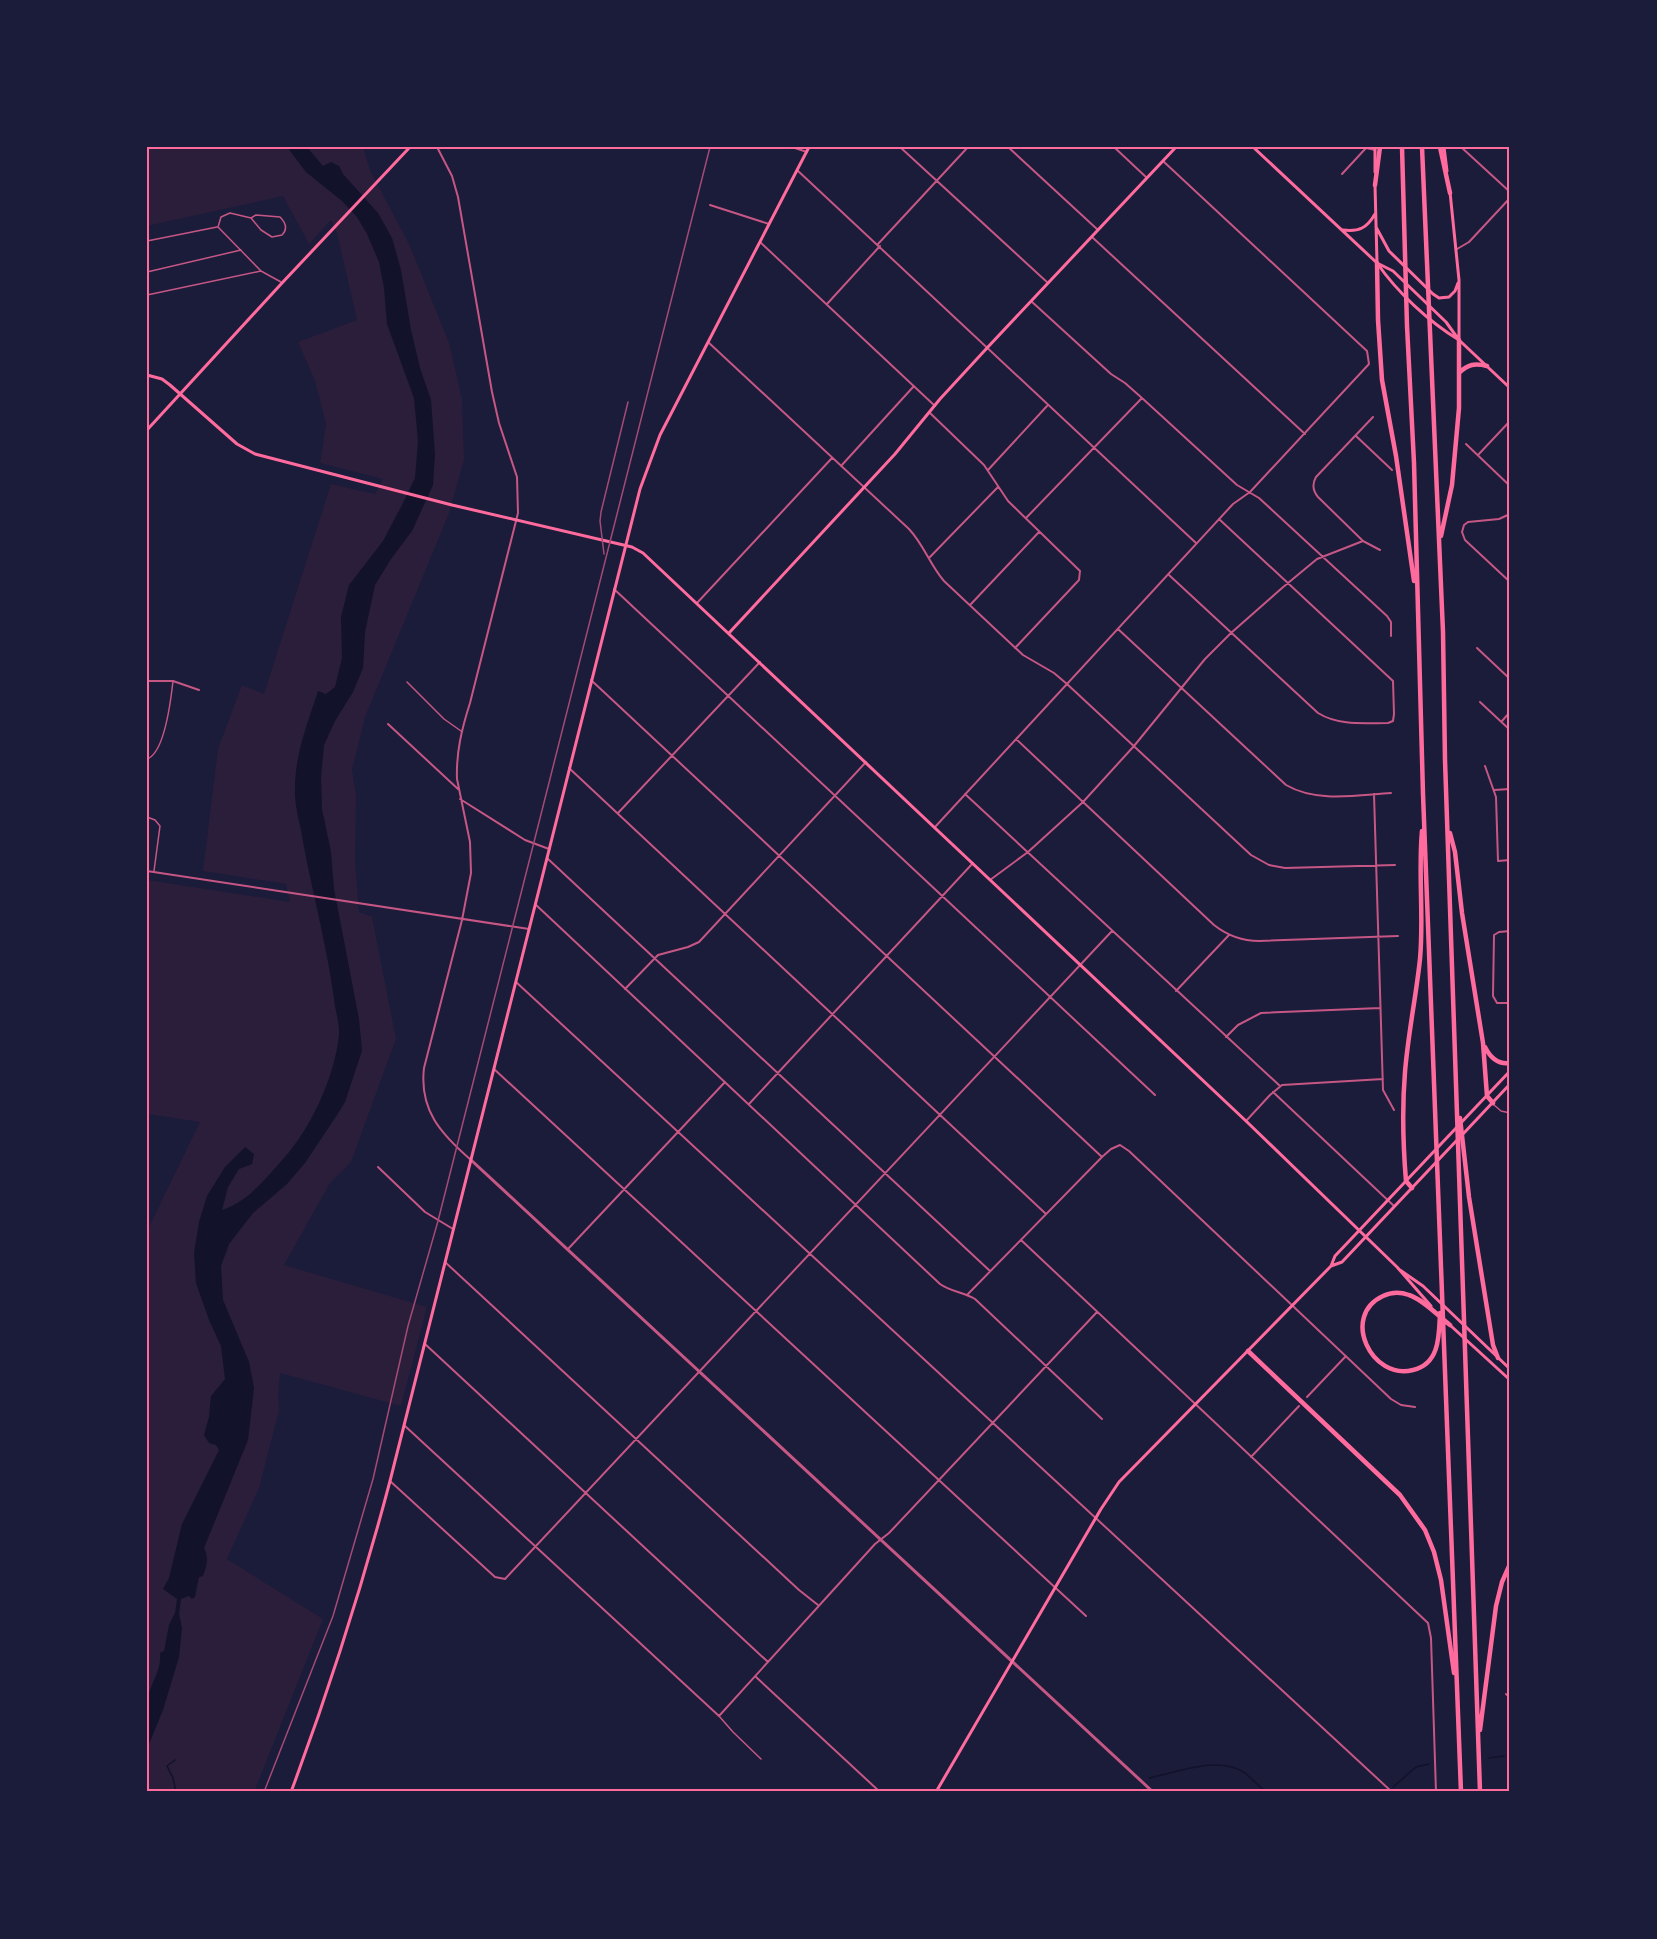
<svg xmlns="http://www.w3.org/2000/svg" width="1657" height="1939" font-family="'Open Sans',sans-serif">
  <rect width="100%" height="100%" fill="#1b1b3a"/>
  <path fill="#2a1e3b" d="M 147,147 L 363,147 L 370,170 L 410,246 L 449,343 L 462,399 L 464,460 L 449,513 L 365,717 L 352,770 L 356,795 L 355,862 L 359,912 L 372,917 L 396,1039 L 351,1162 L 330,1183 L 284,1265 L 427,1307 L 401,1406 L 280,1373 L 278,1395 L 279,1411 L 259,1488 L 227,1559 L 323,1619 L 254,1792 L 147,1792 L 147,1231 L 200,1122 L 147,1114 L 147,880 L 290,902 L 286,884 L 203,871 L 218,749 L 242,685 L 264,694 L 331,484 L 375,494 L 383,479 L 320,463 L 326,424 L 315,381 L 298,342 L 357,320 L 337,233 L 331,220 L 309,244 L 283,196 L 147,226 Z"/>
  <path fill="#12122b" d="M 287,147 L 307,147 L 323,166 L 331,162 L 339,166 L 343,174 L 378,213 L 392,238 L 401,270 L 411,330 L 420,368 L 431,400 L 435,454 L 433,485 L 412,531 L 391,559 L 375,585 L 365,632 L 363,668 L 353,692 L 335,721 L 324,745 L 321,777 L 322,809 L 331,852 L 334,889 L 359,1019 L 362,1051 L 345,1102 L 337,1115 L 305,1163 L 287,1184 L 253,1213 L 229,1244 L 221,1266 L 223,1300 L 249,1362 L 254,1388 L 248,1440 L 204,1548 C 209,1558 207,1565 203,1576 L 199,1577 L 195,1597 L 192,1599 L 189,1596 L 181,1599 L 179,1614 L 182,1628 L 179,1657 L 163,1710 L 147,1749 C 147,1734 145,1717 147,1702 C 149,1684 162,1672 160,1653 L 164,1651 L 169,1625 L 175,1613 L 177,1599 L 163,1589 L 169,1578 L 182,1524 L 219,1450 L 216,1445 L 209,1443 L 204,1435 L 209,1417 L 211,1396 L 225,1379 L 221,1346 L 209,1320 L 196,1283 L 194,1253 L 199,1222 L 207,1196 L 225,1167 L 245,1147 L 254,1154 L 252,1164 L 239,1169 L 228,1187 L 222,1210 C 249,1201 265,1179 284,1158 C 311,1128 335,1076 339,1035 C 340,1024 335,1010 334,999 C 327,946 313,895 303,842 C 301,826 295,809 295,793 C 294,757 307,725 318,691 L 326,694 L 335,687 L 342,658 L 341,617 L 349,585 L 383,541 L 402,505 L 415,478 L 418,441 L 414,398 L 387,324 L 384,288 L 379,262 L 367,234 L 357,217 L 342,201 L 306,172 Z"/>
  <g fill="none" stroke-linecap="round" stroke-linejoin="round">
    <path stroke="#12122b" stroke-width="1.5" d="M 1489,1758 L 1504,1756
      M 175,1760 L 167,1766 L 173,1778 L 176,1792
      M 1149,1778 C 1178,1772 1219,1755 1245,1773 C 1252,1779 1259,1786 1266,1792
      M 1393,1787 L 1416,1767 L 1429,1764"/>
    <path stroke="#c65784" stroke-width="1.5" d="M 218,227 L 221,217 L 230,213 L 251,218 L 261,230 L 272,237 L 282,235 C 288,229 286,223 280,217 L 256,215 L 251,218
      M 218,227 L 261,271 L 281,282
      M 147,241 L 217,227
      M 147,272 L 241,250
      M 147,295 L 261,271
      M 407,682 L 444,719 L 461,731
      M 147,759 C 165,753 171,699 173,681
      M 147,817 L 155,820 L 160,826 L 154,871
      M 1493,1104 L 1501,1111 L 1510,1113
      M 719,1716 L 733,1732 L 761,1759"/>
    <path stroke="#c65784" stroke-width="2" d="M 437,147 L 452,176 L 458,197 L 492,392 L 499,423 L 517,477 L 518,513 L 470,703 C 462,728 456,752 457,779 L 470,842 L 471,873 L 462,920 L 424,1068 C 419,1110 441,1134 471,1160
      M 792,147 L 807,152
      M 900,147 L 1048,283
      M 1008,147 L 1098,230
      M 1114,147 L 1147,178
      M 1362,147 L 1375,150
      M 1461,147 L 1510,192
      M 797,170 L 1196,543
      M 1342,174 L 1366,148
      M 710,205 L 769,224
      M 1092,237 L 1305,434
      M 760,242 L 935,406
      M 878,244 L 968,147
      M 1457,249 L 1469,242 L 1510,198
      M 1031,301 L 1111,374 L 1125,383 L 1142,398 L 1237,485 L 1259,498 L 1387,616 L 1391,622 L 1391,636
      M 827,304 L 880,246
      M 708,342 L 909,529 C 924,545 930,565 944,581 L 1023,655 L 1054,673 L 1067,684 L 1251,855 L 1269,865 L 1285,868 L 1395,865
      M 930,413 L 984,465 L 1008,501 L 1080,571 L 1079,580 L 1015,648
      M 1373,417 L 1316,477 C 1312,484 1313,491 1318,497 L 1363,541 L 1380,550
      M 1356,436 L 1392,470
      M 1466,444 L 1510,486
      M 1478,455 L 1510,421
      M 841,466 L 914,386
      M 988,470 L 1047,406
      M 1510,514 L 1499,519 L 1468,522 L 1464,525 L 1462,532 L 1465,540 L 1510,582
      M 1026,518 L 1142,398
      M 929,558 L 998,487
      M 1169,575 L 1318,713 C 1339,726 1364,723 1388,723 L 1393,721 L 1394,714 L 1393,681 L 1219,519
      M 614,589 L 1155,1095
      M 697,603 L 832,458
      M 971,604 L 1039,532
      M 1118,629 L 1286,785 C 1317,803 1357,795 1391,793
      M 1477,648 L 1510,679
      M 591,680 L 1102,1157
      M 147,681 L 173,681 L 199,690
      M 1480,702 L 1510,730
      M 1502,721 L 1510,712
      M 388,724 L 458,789
      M 1016,739 L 1214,925 C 1228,936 1242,941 1259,941 L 1398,936
      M 1485,766 L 1496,797 L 1498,861 L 1510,860
      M 569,768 L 1046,1214
      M 1494,790 L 1510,789
      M 965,794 L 1280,1086
      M 1374,794 L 1383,1090 L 1394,1110
      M 460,799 L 525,840 L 549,849
      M 618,813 L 760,662
      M 935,827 L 1233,504 L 1250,492 L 1369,364 L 1367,351 L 1163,161
      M 547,858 L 990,1271
      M 147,871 L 529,929
      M 990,880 L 1028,852 L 1083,802 L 1134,746 L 1205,659 L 1231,633 L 1282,588 L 1317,559 L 1363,541
      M 535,904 L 940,1284 C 951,1292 964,1292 975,1299 L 1102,1419
      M 1510,931 L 1499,932 L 1494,935 L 1493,996 L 1497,1003 L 1510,1003
      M 516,982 L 1392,1792
      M 625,989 L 658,955 L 688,947 L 699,942 L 866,762
      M 1176,991 L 1229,935
      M 1226,1037 L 1238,1025 L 1261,1013 L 1380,1008
      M 494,1069 L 1086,1616
      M 1273,1092 L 1394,1206
      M 749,1104 L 973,863
      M 1246,1121 L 1270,1095 L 1282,1085 L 1383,1079
      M 378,1167 L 425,1212 L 453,1229
      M 1021,1240 L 1428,1623 L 1431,1638 L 1436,1792
      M 568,1249 L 725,1082
      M 445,1262 L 799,1590 L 818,1605
      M 967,1295 L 1102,1157 L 1111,1149 L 1120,1145 L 1129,1151 L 1391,1399 L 1401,1405 L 1415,1407
      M 425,1344 L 768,1662
      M 1307,1397 L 1346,1356
      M 405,1426 L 719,1716 L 875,1544 L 889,1533 L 1097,1312
      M 1251,1457 L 1299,1406
      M 390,1481 L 495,1577 L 505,1579 L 1112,931
      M 756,1677 L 880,1792
      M 1506,1694 L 1510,1698"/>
    <path stroke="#c65784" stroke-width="3" d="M 471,1160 L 1153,1792"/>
    <path stroke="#ff6b9d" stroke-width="3" d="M 1253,147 L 1377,263 C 1397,292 1429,322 1459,340
      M 1375,147 L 1375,172
      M 1444,147 L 1447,171
      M 1375,185 L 1377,262
      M 1450,192 L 1459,280 L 1459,340
      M 1376,227 L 1389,251 L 1433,294 L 1439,298 L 1449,297 L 1455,291 L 1458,283
      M 1343,230 C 1359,232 1367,228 1375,214
      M 1379,264 L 1393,271 L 1446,322 L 1459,340 L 1510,388
      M 147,375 L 162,379 L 170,385 L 237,444 L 255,454 L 452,505 L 632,547 L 643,553 L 1246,1121 L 1397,1267 L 1431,1306
      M 147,430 L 282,283 L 410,147
      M 729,633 L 895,454 L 940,399 L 987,348 L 1176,147
      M 1463,1134 L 1510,1084
      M 1331,1266 L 1342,1262 L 1459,1138
      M 1400,1270 L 1423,1286 L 1510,1369
      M 1451,1326 L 1510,1380
      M 291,1792 C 329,1690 362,1587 390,1481 L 640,489 L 660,435 L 809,147
      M 936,1792 L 1101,1509 L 1119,1482 L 1331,1266 L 1335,1256 L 1510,1071"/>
    <path stroke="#ff6b9d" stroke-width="4.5" d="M 1402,147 L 1407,326 L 1414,463 L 1423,794 L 1461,1792
      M 1422,147 L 1443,632 L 1445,760 L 1480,1792
      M 1440,147 L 1450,193
      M 1375,185 L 1380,147
      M 1377,263 L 1378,320 L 1382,380 L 1396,456 L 1414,581
      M 1459,373 C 1468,364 1475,363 1487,366
      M 1441,536 L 1452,485 L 1459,408 L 1459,340
      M 1450,833 L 1455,852 L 1462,913 L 1483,1043 L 1487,1096 L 1493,1103
      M 1485,1047 C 1490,1057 1497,1065 1510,1063
      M 1460,1118 L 1469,1197 L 1493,1345 L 1498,1358
      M 1412,1188 L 1406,1181 C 1403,1145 1402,1108 1405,1072 C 1408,1034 1416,997 1420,959 C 1424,916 1418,874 1422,831
      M 1440,1313 C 1439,1335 1440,1364 1413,1370 C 1372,1381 1340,1316 1383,1296 C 1391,1292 1401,1292 1409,1295 C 1424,1300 1438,1316 1450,1325
      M 1248,1351 L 1400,1495 L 1425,1530 L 1434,1552 L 1441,1580 L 1454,1673
      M 1480,1730 L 1496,1606 L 1502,1582 L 1510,1564"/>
    <path stroke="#a44b75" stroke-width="1.5" d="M 604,554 L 600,521 L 601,512 L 628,402
      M 264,1792 L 333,1616 L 373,1479 L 408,1326 L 438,1221 L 710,147"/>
  </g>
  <rect width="1657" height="1939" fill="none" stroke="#1b1b3a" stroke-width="297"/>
  <rect x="148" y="148" width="1360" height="1642" fill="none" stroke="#ff6b9d" stroke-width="2"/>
</svg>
